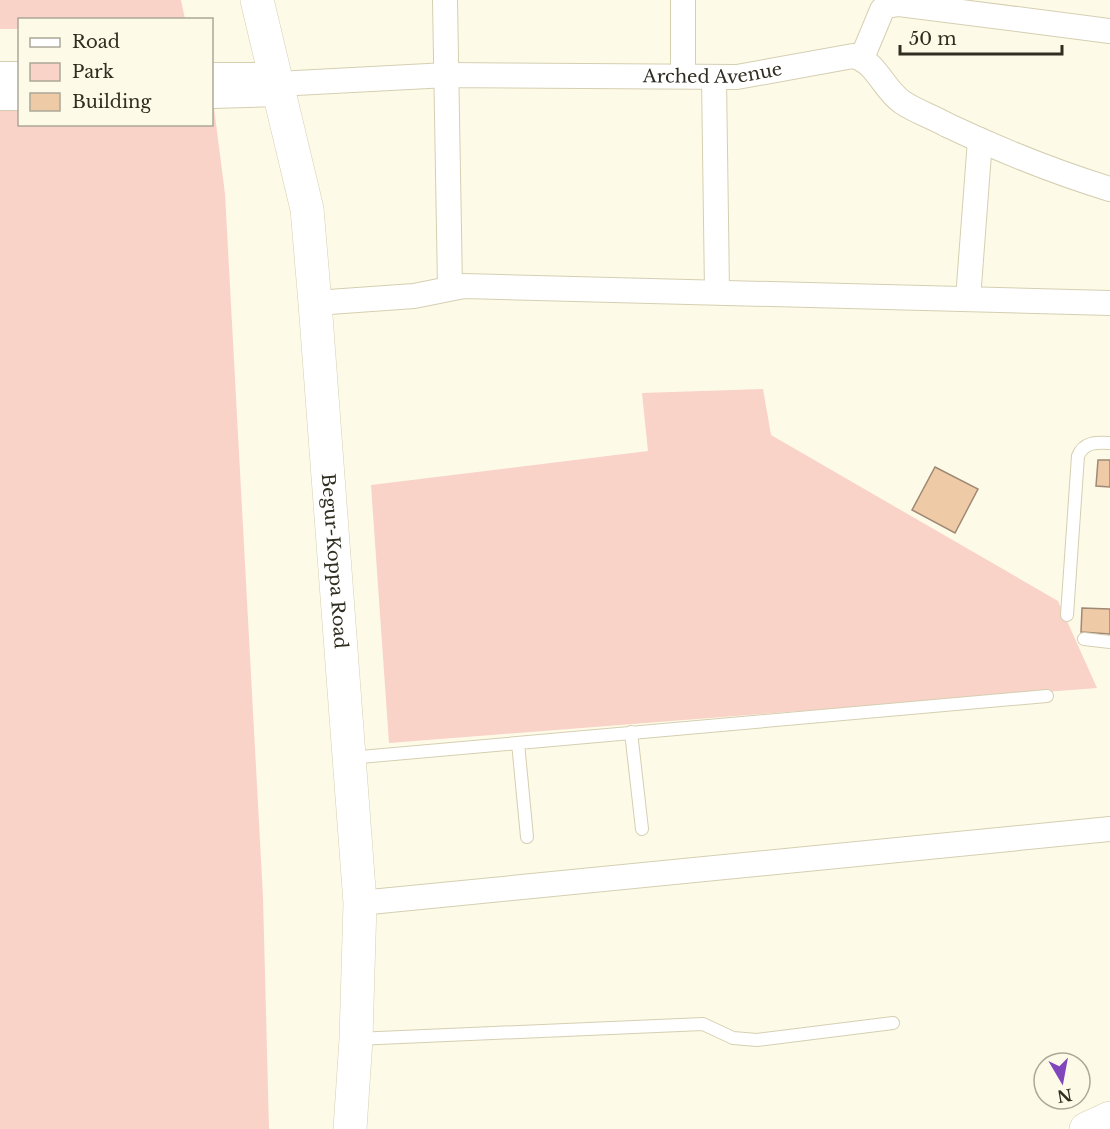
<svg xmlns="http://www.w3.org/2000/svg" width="1110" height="1129" font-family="'Libre Baskerville',serif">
  <rect width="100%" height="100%" fill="#fefae8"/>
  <path fill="#f9d2c8" d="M 0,0 L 181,0 L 185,19 L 20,20 L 19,29 L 0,29 Z
    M 212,108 L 214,108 L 225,194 L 263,897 L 269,1129 L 0,1129 L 0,110 L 19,110 L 20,124 L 212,124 Z
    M 763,389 L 771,435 L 1058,601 L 1097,688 L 389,743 L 371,485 L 648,451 L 642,393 Z"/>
  <path fill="#efcaa7" stroke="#9f8974" stroke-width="1.5" d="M 1098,460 L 1110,460 L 1110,487 L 1096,486 Z
    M 935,467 L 978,489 L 955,533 L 912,510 Z
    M 1082,608 L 1110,609 L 1110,634 L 1081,632 Z"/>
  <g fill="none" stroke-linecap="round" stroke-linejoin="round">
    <g stroke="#d5cfb1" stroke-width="14">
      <path id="service" d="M 1067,615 L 1078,456 C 1084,442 1096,442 1110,443
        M 1084,639 L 1110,642
        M 631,732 L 642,829
        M 518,743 L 527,837
        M 349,758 L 1047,696
        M 356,1039 L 703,1024 L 733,1038 L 757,1040 L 893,1023"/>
    </g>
    <g stroke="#d5cfb1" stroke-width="26">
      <g id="minor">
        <path d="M 445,0 L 450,288"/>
        <path d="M 683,0 L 683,76"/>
        <path d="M 862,58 L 882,10 L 886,6 L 899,4 L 1110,31"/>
        <path d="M 0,74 L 20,74"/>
        <path d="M 212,75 L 275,75"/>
        <path d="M 714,78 L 717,292"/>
        <path id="s1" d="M 277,84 L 447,75 L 737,77 L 853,56 C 876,61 883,89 902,102 C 915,111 933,117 947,125 C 1000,150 1054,172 1110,189"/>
        <path d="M 212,96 L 279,94"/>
        <path d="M 0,98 L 20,98"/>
        <path d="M 968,299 L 980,140"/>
        <path d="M 315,303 L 414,296 L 464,286 L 1110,303"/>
        <path d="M 360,903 L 1110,829"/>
      </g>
    </g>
    <g stroke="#d5cfb1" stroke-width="34">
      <g id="secondary">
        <path id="s2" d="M 257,0 L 307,209 L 315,303 L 360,903 L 356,1039 L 350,1129"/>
      </g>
    </g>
    <g stroke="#d5cfb1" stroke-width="34">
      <path id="motorway" d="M 1086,1129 L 1110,1118"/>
    </g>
    <use href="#service" stroke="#fff" stroke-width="12"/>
    <use href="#minor" stroke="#fff" stroke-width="24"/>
    <use href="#secondary" stroke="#fff" stroke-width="33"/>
    <use href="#motorway" stroke="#fff" stroke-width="33"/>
  </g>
  <g text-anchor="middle" stroke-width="4.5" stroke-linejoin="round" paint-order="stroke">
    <g font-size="18" fill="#302d21" stroke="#fefae8">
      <text dy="6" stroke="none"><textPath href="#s1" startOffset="436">Arched Avenue</textPath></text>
      <text dy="6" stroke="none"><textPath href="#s2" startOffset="568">Begur-Koppa Road</textPath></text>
    </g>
  </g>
  <rect x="18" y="18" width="195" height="108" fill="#fefae8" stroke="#aca898" stroke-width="1.5"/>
  <rect x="30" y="38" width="30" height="9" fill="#ffffff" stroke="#aca898" stroke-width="1.5"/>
  <text x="72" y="48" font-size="18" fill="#302d21">Road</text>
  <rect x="30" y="63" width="30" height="18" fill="#f9d2c8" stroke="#aca898" stroke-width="1.5"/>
  <text x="72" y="78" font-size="18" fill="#302d21">Park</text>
  <rect x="30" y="93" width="30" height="18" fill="#efcaa7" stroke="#aca898" stroke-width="1.5"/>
  <text x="72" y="108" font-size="18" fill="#302d21">Building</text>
  <g transform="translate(1062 1081) rotate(170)"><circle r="28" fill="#fefae8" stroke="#aca898" stroke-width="1.5"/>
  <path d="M0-4.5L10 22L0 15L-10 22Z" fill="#8047bd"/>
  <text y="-9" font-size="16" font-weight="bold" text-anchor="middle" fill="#302d21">N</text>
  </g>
  <path d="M900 45v9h162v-9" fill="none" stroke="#302d21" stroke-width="3"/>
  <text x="909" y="45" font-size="18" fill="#302d21" stroke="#fefae8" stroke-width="4.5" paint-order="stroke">50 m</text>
</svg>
